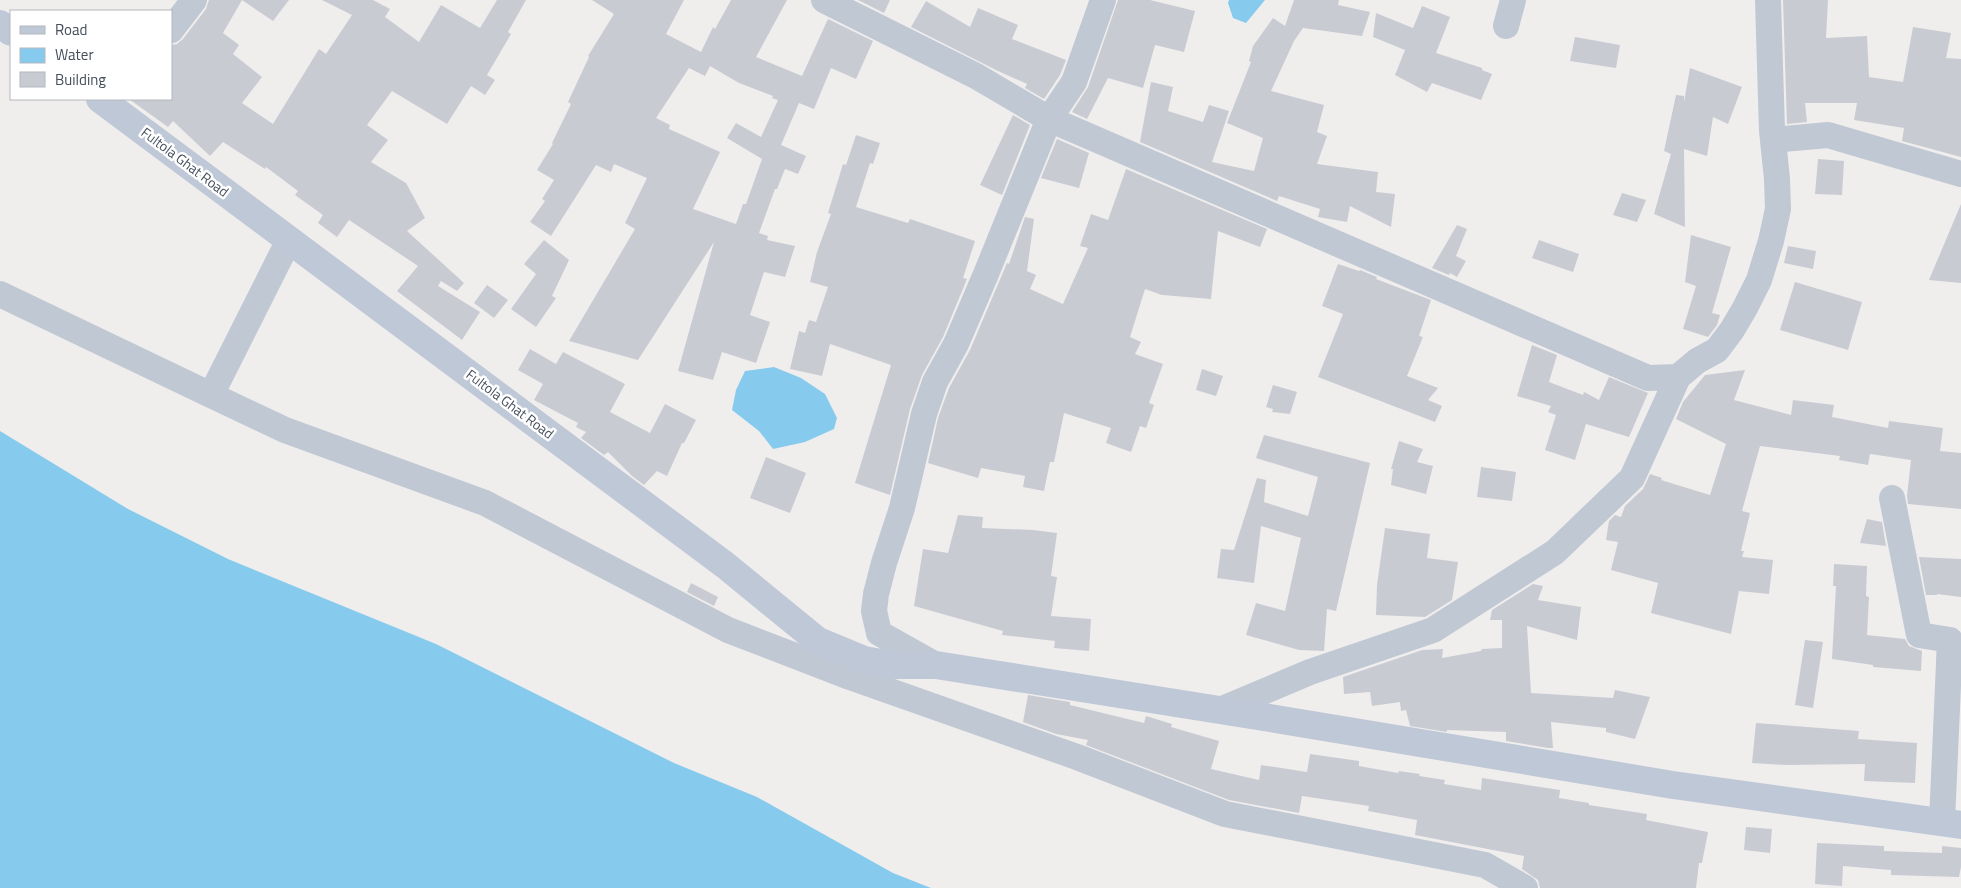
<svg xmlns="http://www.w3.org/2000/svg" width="1961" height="888" font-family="'Titillium Web',sans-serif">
  <rect width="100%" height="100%" fill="#f0eded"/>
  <path fill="#86cbed" d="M 1229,0 L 1265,0 L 1246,23 L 1233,18 L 1228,3 Z
    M 774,367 L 801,378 L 825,394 L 837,418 L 834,429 L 805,442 L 773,449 L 759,431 L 732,410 L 736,390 L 745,371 Z
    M 0,431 L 128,509 L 228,559 L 436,644 L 674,763 L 757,797 L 893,873 L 931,888 L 0,888 Z"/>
  <path fill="#c9cbd3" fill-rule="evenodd" d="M 209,0 L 289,0 L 273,21 L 242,0 L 223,33 L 239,45 L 233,54 L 262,77 L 242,103 L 273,124 L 319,49 L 326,54 L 352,15 L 322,0 L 373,0 L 390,9 L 385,17 L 419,42 L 441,5 L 480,28 L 497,0 L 526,0 L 508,32 L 511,34 L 487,75 L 495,80 L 485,95 L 471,86 L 447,124 L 392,91 L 367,125 L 388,140 L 371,162 L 406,183 L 425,218 L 407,231 L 464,283 L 457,291 L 441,281 L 438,286 L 480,312 L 462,340 L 397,291 L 418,266 L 349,220 L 337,237 L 318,223 L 323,215 L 295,195 L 298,191 L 266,167 L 265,169 L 223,142 L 210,156 L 173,121 L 168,127 L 129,99 L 171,99 L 171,45 L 177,44 L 183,39 L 206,9 Z
    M 592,0 L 684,0 L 666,34 L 701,52 L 713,27 L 715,29 L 731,0 L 787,0 L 756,57 L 802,76 L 828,19 L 873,41 L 856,79 L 831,68 L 814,109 L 799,103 L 781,145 L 806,156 L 798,174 L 785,169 L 777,189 L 775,189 L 759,233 L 768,236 L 767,240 L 795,246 L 785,277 L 764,272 L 750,315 L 770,322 L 756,363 L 722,352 L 713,380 L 678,371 L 714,242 L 638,360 L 569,341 L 635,229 L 625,223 L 647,178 L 614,164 L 611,172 L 596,165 L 551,236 L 530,222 L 545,201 L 542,199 L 554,180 L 537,170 L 553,144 L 552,143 L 571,104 L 568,102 L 589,57 L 588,56 L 614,14 ZM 710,66 L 739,83 L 773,96 L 772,98 L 778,100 L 761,137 L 736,123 L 727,138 L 762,159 L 746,204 L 743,204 L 736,224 L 693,209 L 720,152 L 669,129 L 670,125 L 656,118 L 689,68 L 705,76 Z
    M 858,0 L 890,0 L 884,13 Z
    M 1118,0 L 1150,0 L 1195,11 L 1184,52 L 1155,45 L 1143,88 L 1108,78 L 1087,119 L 1072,112 L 1088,87 Z
    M 1294,0 L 1339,0 L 1338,5 L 1370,12 L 1362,36 L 1303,28 L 1294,41 L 1271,91 L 1324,105 L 1317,132 L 1327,136 L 1317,164 L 1378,172 L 1376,192 L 1395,194 L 1391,227 L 1350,206 L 1347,222 L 1318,217 L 1320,209 L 1279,196 L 1277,201 L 1140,142 L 1151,82 L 1173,87 L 1168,111 L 1203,122 L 1209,105 L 1229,111 L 1212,162 L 1254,171 L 1263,138 L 1227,123 L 1251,62 L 1249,61 L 1253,46 L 1273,18 L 1285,26 Z
    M 1783,0 L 1828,0 L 1826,38 L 1867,36 L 1869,77 L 1903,82 L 1913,27 L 1951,33 L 1946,58 L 1961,59 L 1961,157 L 1902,141 L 1904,128 L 1854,120 L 1857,103 L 1805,103 L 1807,122 L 1787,124 Z
    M 926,1 L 970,27 L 978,8 L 1018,25 L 1012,39 L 1066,60 L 1060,75 L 1044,99 L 1025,88 L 1027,84 L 998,71 L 911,27 Z
    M 1422,6 L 1450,17 L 1436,53 L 1482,68 L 1482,70 L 1492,74 L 1481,100 L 1432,83 L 1427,92 L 1395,75 L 1405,50 L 1373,37 L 1376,13 L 1413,28 Z
    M 1575,37 L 1620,45 L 1616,68 L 1570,61 Z
    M 1690,68 L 1742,87 L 1728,124 L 1713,117 L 1707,156 L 1684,149 L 1685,227 L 1654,214 L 1671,154 L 1664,151 L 1676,95 L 1684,96 L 1684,102 Z
    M 1013,115 L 1030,125 L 1002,195 L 980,185 Z
    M 856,135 L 880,143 L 873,164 L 870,163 L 856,207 L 908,223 L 910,219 L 975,241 L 963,278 L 967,279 L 943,337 L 922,375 L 910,409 L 890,495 L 855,483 L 891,365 L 830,344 L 822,376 L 790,369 L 799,331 L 805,333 L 809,320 L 816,322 L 828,287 L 810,282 L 817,252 L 831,214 L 828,213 L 843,164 L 846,165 Z
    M 1057,139 L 1089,153 L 1079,188 L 1041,178 Z
    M 1818,159 L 1844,161 L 1842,195 L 1815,194 Z
    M 1126,169 L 1267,229 L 1260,247 L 1218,231 L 1211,299 L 1162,295 L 1145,289 L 1130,337 L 1141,342 L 1135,354 L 1163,364 L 1149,403 L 1154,405 L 1146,428 L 1140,426 L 1131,452 L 1106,443 L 1111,428 L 1064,413 L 1054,462 L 1050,462 L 1044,491 L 1023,487 L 1025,476 L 981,468 L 978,478 L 928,463 L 938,418 L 949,388 L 970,350 L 1007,263 L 1009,264 L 1025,217 L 1034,219 L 1027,271 L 1036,275 L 1030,289 L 1063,304 L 1088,248 L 1080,246 L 1091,214 L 1108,220 Z
    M 1622,193 L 1646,200 L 1637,222 L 1613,215 Z
    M 1961,204 L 1961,283 L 1929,280 Z
    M 1457,225 L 1467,229 L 1456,256 L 1466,261 L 1457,277 L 1450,273 L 1449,275 L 1432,268 Z
    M 1691,235 L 1731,247 L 1712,313 L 1720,315 L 1717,325 L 1708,337 L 1683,329 L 1696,286 L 1685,282 Z
    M 544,240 L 569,260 L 552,296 L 556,298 L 536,327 L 511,309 L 536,274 L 524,264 Z
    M 1539,240 L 1579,254 L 1573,272 L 1532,258 Z
    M 1788,246 L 1816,251 L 1813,269 L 1784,263 Z
    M 1338,264 L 1359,271 L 1360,270 L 1377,277 L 1376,279 L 1431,300 L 1419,336 L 1423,337 L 1407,376 L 1438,388 L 1428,400 L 1442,406 L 1435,422 L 1318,377 L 1343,314 L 1322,306 Z
    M 1795,282 L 1862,302 L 1848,350 L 1780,330 Z
    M 487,285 L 508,300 L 494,318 L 474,303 Z
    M 1532,345 L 1557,355 L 1549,382 L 1583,395 L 1584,392 L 1599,400 L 1609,377 L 1648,393 L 1629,437 L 1586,424 L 1575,460 L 1545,450 L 1556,415 L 1548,412 L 1551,406 L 1517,396 Z
    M 530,349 L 556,364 L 563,352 L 625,384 L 610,412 L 650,433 L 665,404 L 696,420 L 684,443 L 682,443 L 667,476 L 657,471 L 644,485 L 632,476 L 608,452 L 604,455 L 581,438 L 586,432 L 576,427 L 578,423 L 534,400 L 543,384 L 518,370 Z
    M 1202,369 L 1223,376 L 1216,396 L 1196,390 Z
    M 1745,370 L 1734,400 L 1791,415 L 1793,400 L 1834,405 L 1832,417 L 1888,428 L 1889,421 L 1943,428 L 1940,451 L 1961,453 L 1961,509 L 1908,504 L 1907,496 L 1911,460 L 1870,454 L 1868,465 L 1839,460 L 1840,456 L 1760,446 L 1742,511 L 1750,513 L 1741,551 L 1744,551 L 1742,557 L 1773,560 L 1769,594 L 1739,591 L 1731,634 L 1651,613 L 1658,583 L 1611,570 L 1618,542 L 1606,540 L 1609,521 L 1615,515 L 1621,517 L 1625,506 L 1643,489 L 1650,474 L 1662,478 L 1661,480 L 1710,495 L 1726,444 L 1676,419 L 1683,402 L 1705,375 Z
    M 1273,385 L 1297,392 L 1290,414 L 1272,412 L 1273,409 L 1266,407 Z
    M 1264,435 L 1370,463 L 1336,611 L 1327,609 L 1324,651 L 1299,650 L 1246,635 L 1256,603 L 1285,611 L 1301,538 L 1261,526 L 1254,583 L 1217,578 L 1221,549 L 1234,550 L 1257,478 L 1266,480 L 1264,502 L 1308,516 L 1318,477 L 1256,458 Z
    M 1399,441 L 1423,449 L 1417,462 L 1433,466 L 1426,494 L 1391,485 L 1393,469 L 1391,469 Z
    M 766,457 L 806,473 L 790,513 L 750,498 Z
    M 1481,467 L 1516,472 L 1512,501 L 1477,497 Z
    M 958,515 L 983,517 L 982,528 L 1033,530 L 1057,533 L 1051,576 L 1057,577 L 1051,616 L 1091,619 L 1089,651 L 1054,648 L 1055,641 L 1002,635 L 1003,631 L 914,606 L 923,549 L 948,553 Z
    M 1867,519 L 1882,522 L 1886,546 L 1860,543 Z
    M 1385,528 L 1430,534 L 1427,558 L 1458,562 L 1452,600 L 1425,617 L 1376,615 L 1377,585 Z
    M 1919,557 L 1961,559 L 1961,597 L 1937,594 L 1937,595 L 1926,595 Z
    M 1834,564 L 1867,566 L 1866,596 L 1869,597 L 1867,635 L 1905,639 L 1909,646 L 1922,651 L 1921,671 L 1873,667 L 1873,665 L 1832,659 L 1836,586 L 1833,586 Z
    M 691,583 L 718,597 L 714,606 L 687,592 Z
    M 1533,584 L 1543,586 L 1538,600 L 1581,607 L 1577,640 L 1527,626 L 1531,693 L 1613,698 L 1615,690 L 1650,697 L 1635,739 L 1606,732 L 1606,728 L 1551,722 L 1553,748 L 1548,748 L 1506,741 L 1506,732 L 1447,730 L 1447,732 L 1410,726 L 1406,710 L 1401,711 L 1400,702 L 1372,706 L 1370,692 L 1344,694 L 1343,677 L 1422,650 L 1443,649 L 1442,658 L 1481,651 L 1482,649 L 1502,648 L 1502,620 L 1490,620 L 1492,610 Z
    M 1805,640 L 1823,642 L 1813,708 L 1795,705 Z
    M 1028,695 L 1070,702 L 1070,705 L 1144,723 L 1146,716 L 1172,724 L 1171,727 L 1219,741 L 1211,769 L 1259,780 L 1261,765 L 1307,772 L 1310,754 L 1359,761 L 1359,766 L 1398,773 L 1399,771 L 1420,774 L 1419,776 L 1445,780 L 1444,784 L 1481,790 L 1482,778 L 1560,790 L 1559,798 L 1589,803 L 1589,805 L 1647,814 L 1646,820 L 1708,832 L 1702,863 L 1699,863 L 1696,888 L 1540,888 L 1538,880 L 1522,869 L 1524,856 L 1415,835 L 1417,820 L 1368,811 L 1369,806 L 1302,796 L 1299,813 L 1229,800 L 1086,745 L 1088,740 L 1056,734 L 1023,722 Z
    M 1756,723 L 1859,731 L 1858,739 L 1917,743 L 1915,783 L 1864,781 L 1865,764 L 1786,765 L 1752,763 Z
    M 1746,827 L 1772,829 L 1770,853 L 1744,850 Z
    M 1817,843 L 1884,846 L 1884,851 L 1942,853 L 1942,846 L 1961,848 L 1961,867 L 1959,877 L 1891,875 L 1891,870 L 1843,866 L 1842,886 L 1815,884 Z"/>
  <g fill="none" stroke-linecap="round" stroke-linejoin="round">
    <path stroke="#c0c8d3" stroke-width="26" d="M 824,0 L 976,76 L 1049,119 L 1648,378 L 1678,377 L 1697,361 L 1717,350 L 1732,330 L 1745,308 L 1759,280 L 1771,241 L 1778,209 L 1777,179 L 1772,131 L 1768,0
      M 1506,26 L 1513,0
      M 171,30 L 194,0
      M 1773,140 L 1828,135 L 1961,174
      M 0,294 L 211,395 L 289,240
      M 211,395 L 285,430 L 485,503 L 728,630 L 850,677 L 1077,757 L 1225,814 L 1485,865 L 1525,888
      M 1892,498 L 1919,635 L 1950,640 L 1942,822
      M 936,665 L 879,633 L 874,611 L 876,594 L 884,563 L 902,508 L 924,414 L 935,382 L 956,344 L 986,274 L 1049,119 L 1074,82 L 1103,0
      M 1220,710 L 1310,672 L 1433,630 L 1555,552 L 1632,478 L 1678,377"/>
    <path stroke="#bfc8d7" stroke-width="28" d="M 0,24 L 11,32
      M 100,99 L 725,565 L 818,641 L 864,660 L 893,665 L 936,665 L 1270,718 L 1673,785 L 1961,825"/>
  </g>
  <g text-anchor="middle" stroke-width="5" stroke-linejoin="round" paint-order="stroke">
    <g font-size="14" fill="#454e5b" stroke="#fff">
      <text transform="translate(185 162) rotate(37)" y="5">Fultola Ghat Road</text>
      <text transform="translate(510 404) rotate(37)" y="5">Fultola Ghat Road</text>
    </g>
  </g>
  <rect x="10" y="10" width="162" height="90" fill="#ffffff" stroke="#b5b8bd"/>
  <rect x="20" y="26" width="25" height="8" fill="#bfc8d7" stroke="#b5b8bd"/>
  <text x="55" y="35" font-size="15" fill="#454e5b">Road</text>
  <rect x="20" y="48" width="25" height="15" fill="#86cbed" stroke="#b5b8bd"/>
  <text x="55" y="60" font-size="15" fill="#454e5b">Water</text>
  <rect x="20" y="72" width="25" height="15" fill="#c9cbd3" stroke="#b5b8bd"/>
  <text x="55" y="85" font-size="15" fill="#454e5b">Building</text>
</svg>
